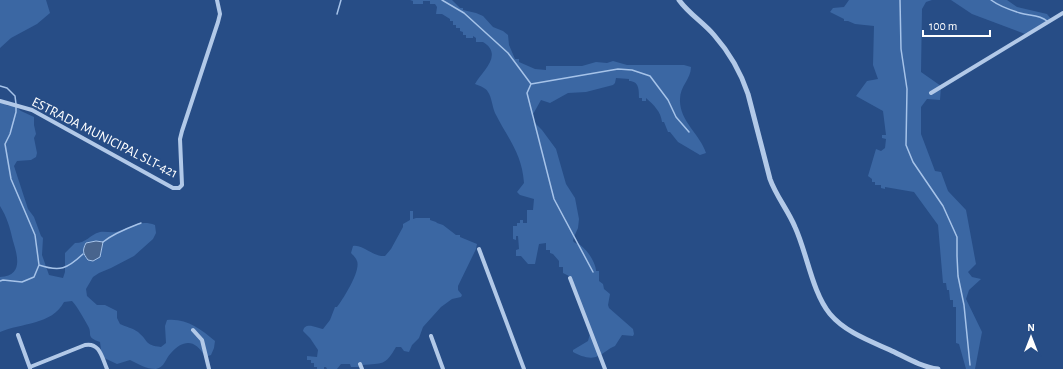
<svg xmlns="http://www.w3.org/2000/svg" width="1063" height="369" font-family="'Alegreya Sans',sans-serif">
  <rect width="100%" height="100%" fill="#274d86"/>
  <path fill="#3b67a3" d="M 0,0 L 46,0 L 50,13 L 37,24 L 11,38 L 0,48 Z
    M 410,0 L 452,0 L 460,8 L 463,8 L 463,10 L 476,13 L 483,16 L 493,27 L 503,31 L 508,35 L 509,45 L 515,59 L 519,59 L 519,62 L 535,69 L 546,70 L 546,66 L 582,66 L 596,62 L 607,63 L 613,61 L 627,65 L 684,65 L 691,67 C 691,79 680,86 680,99 C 679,121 700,134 706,153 L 700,155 L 678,142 L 670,132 L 668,132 L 664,122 L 662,122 C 661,112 654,105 646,98 L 646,101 L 642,101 L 642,98 L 639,98 C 639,90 639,81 629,81 L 629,79 L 616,78 L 615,83 L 613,85 L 586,92 L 568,93 L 550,103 L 541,100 L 532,116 L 533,121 L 542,130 L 556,149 L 566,184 L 575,198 L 579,219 L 578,228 L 574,237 L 573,241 L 575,243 C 584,244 596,262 596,271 L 599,271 L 599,281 L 603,284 L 604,289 L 610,294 L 608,305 L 609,308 L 633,329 L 634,334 L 633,336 L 622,335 L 615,346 C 609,348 605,353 598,356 C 591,360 580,356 573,352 L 573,350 L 588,341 L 590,334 L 571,277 L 563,273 L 563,267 L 559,267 L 559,261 L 553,254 L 550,253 L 550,250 L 546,250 L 546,243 L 539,244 L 535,264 L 528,264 L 521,256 L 516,256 L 516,250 L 519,249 L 518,236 L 516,236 L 516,240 L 513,239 L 513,226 L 517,226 L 517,223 L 520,223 L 520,220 L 523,220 L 523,223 L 527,223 L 527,210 L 533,210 L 534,199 L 520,195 L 517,192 L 524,183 C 522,153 508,139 495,113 C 492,106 492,98 488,92 C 486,88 480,86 475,84 C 482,71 504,55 483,42 L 476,42 L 476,38 L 473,36 L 473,38 L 466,38 L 466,35 L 463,35 L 463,32 L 460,31 L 460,28 L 456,28 L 456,25 L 453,25 L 453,21 L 450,21 L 450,19 L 442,14 L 436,14 L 437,7 L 435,4 L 430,4 L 430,1 L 423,1 L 423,4 L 413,4 L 413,1 Z
    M 849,0 L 932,0 L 926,2 L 922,9 L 921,72 L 941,86 L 940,100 L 927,99 L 921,107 L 921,134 L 935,171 L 941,172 L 948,191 L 966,210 L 976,264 L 968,272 L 972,277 L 981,279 L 969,290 L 966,299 L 982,332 L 975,369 L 966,369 L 959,344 L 956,343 L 956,307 L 953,307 L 953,300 L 950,300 L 949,290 L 947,290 L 946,283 L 943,283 L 938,225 L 914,192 L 885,187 L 885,189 L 881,188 L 881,185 L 875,185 L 875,182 L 872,182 L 872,179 L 868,176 L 876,149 L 881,151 L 885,148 L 886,139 L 882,138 L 882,135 L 886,135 L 883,111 L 856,96 L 867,81 L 878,79 L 873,65 L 874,26 L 855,24 L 848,21 L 844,21 L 844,19 L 830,12 L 833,8 L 844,7 Z
    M 951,0 L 1007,0 L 1017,7 L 1047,14 L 1051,19 L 1025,34 L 972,14 Z
    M 0,101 L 8,106 L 15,106 L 21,111 L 34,117 L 34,125 L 36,134 L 34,138 L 37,153 L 36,157 L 31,160 L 17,161 L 14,166 L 28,209 L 34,217 L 41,236 L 43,238 L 42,255 L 49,275 L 63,278 L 65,272 L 65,253 L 75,243 C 87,243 89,235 100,232 C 105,231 111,233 116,232 C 131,229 138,219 155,225 L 156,233 L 153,239 L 134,256 L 111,268 L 99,273 L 93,277 L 86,289 L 87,296 L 97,305 L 105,305 L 117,311 L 117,318 L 120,324 C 126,327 133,328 138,332 C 149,341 144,345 161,347 L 166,343 L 165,326 L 167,320 C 186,318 201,329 215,341 L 214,348 L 211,355 L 205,357 C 196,339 183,339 171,353 C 165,359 165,367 156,369 C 146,369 138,364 130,360 L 117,364 L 102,357 L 100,342 C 85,337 93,334 88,326 C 84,319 77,306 72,301 L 64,302 C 52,325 21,323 0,332 L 0,277 C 23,276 18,257 13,241 C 10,228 7,217 0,206 Z
    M 410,211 L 413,211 L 413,219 L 416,218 L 430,218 L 430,220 L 436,222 L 437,223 L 443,225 L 456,235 L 460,235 L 460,237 L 477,244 L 476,249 L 458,286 L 458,290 L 462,295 L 461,297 L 452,299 L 441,307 L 423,327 L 419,338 L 412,345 L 409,352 L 404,351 L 401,347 L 396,347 C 385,366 383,363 362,365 L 361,367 L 351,367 L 350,364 L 341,364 L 337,369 L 327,369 L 326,367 L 324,367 L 324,369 L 317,369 L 317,367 L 314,367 L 314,363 L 311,363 L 311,360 L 307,360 L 307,356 L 317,357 L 318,350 L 310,338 L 303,331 C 305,321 317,328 323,329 L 330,320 L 335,307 L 337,307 C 343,299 361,271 357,261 C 356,258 353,255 351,253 L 353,246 C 363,244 372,257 385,256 L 391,249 L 403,227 L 403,224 L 410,220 Z"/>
  <path fill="#48648d" stroke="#a6c3e9" d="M 96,241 L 103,242 L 100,257 L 93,261 L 88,260 C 83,253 82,251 86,243 Z"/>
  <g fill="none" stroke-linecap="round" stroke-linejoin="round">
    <path stroke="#a6c3e9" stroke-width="1.5" d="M 442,0 L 464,13 L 508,53 L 531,84 L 527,93 L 554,199 L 593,272
      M 900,0 L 901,49 L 907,89 L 906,145 L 913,162 L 943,206 L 957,237 L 957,256 L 958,276 L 964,305 L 970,365
      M 991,0 C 999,6 1010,10 1020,13 C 1029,16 1039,14 1047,21
      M 337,14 L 341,0
      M 531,84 L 618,69 L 632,70 L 650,76 L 668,100 L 676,117 L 689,132
      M 0,86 L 7,88 L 15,96 L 16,104
      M 103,242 C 114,233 128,228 141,223
      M 39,265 C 60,272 67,269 83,254
      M 0,281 L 3,280 L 22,282 L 34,277 L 39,265 L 35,235 L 11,179 L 5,144 L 10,134 L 16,112 L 16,107"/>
    <path stroke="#b2c9e8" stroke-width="4" d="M 931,93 L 1063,13
      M 0,101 L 32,110 L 173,188 L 179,188 L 182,185 L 180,139 L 182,131 L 218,22 L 220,14 L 217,0
      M 479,249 L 524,369
      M 570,278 L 605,369
      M 193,330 L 202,340 L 209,369
      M 18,335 L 30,368
      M 431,336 L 443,369
      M 360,364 L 362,369
      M 30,367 L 85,345 C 100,342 102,358 107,369"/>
    <path stroke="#b2c9e8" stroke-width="5" d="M 679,0 C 689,14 703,22 714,35 C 729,52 741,73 748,94 L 770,179 C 776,196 788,210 795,227 C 807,253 812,292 830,314 C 845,332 870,341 890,350 C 905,357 921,367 938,369"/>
  </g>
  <g text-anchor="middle" stroke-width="3" stroke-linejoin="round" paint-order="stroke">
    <g font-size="14" fill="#fff" stroke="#274d86">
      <text transform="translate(105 137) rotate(27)" y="5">ESTRADA MUNICIPAL SLT-421</text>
    </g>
  </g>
  <g transform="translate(1031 337)" stroke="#274d86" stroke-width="3" paint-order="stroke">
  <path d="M0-3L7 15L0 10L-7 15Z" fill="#ffffff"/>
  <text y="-6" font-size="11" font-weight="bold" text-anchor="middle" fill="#ffffff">N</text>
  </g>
  <path d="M923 30v6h67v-6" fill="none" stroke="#ffffff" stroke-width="2"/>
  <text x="929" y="30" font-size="12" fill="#ffffff" stroke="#274d86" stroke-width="3" paint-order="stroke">100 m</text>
</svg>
